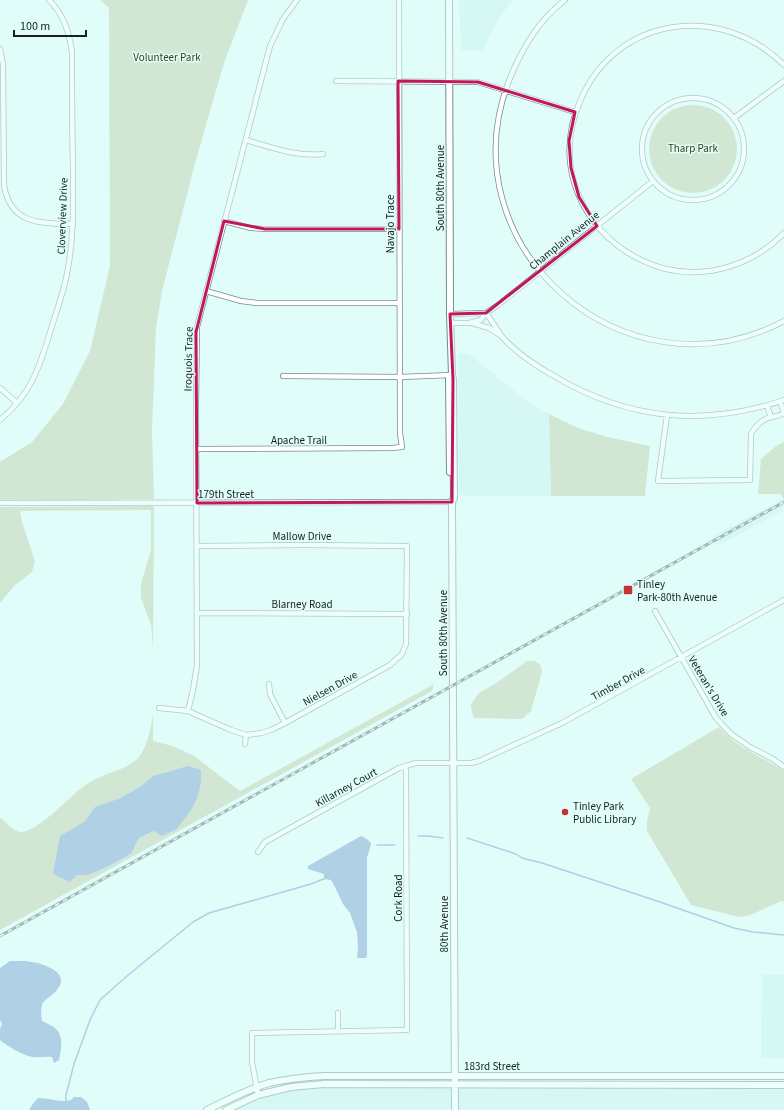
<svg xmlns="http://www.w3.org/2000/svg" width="784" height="1110" font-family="'Source Sans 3',sans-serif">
  <rect width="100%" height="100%" fill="#e0fdfa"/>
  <path fill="#cbf2ef" d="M 459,0 L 512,0 L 492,30 L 483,50 L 461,50 Z
    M 468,353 L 522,397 L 549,414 L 551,496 L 465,496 L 461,494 L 459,492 L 458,354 Z
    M 784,498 L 784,510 L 718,546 L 712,537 Z
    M 762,974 L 784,975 L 784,1058 L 761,1058 Z
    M 453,1082 L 453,1110 L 222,1110 L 254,1095 L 297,1084 Z
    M 456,1082 L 784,1083 L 784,1110 L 456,1110 Z"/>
  <path fill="#becda5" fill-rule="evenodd" d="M 100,0 L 248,0 L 224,63 L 197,156 L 162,291 L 156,328 L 152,431 L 154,499 L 0,501 L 0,462 L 32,442 L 63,404 L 90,351 L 110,266 L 109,8 Z
    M649 149a44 44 0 1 1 88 0a44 44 0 1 1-88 0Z
    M 549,414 L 578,428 L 607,437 L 650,446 L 645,496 L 551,496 Z
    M 784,442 L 784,498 L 783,498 L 780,494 L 758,494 L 761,459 L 776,446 Z
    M 154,506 L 153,649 L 151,625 L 141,598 L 141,584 L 151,550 L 151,510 L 20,511 L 22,522 L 35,562 L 32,572 L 15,585 L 0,603 L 0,507 Z
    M 527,661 L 534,661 L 540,664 L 542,672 L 531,711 L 522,719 L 474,718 L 472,713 L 471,704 L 479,693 L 495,684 Z
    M 434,684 L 432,691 L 0,930 L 0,818 L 2,819 C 8,824 14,832 22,832 C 37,831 67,800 79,790 C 85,785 93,780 100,777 C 112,771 128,769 138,758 C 148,746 150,730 153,715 L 153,741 L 173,746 L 194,756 L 240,791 ZM 153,776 L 190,812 L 180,823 L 177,829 L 154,831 L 139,838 L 131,854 L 107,867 L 88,875 L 77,875 L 84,822 L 95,807 L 120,798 L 140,787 Z
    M 719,727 C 727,735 735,743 746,749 C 758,757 772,762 784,771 L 784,902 L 782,901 L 748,916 L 739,917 L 691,905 L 647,831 L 647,820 L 650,808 L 631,779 Z"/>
  <path fill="#7399cd" d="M 188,766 L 201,770 C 202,785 198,801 189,813 C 185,819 180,823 177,829 L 162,836 L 154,831 L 139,838 L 131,854 L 107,867 L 88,875 L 77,875 L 70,882 L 53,874 L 60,836 L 84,822 L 95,807 L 120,798 L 140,787 L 153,776 Z
    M 361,836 C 364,837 371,841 371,844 C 371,845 368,855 367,857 L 367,955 L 366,958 L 357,958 L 358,948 L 357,932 L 350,913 L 343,904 L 333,883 L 331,880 L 324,879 L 324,874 L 308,869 L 308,866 Z
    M 10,961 C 14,961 18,961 23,961 C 34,961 70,969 59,987 C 49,1003 38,995 42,1021 C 46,1023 53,1026 56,1029 C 64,1037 61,1050 59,1060 L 54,1063 L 52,1057 C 46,1056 39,1058 33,1057 C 24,1056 7,1046 0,1040 L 0,1029 L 2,1024 L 0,1020 L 0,968 Z
    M 74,1097 L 81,1097 L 87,1102 L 90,1110 L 29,1110 L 32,1105 L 38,1098 C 50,1098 60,1103 71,1100 Z"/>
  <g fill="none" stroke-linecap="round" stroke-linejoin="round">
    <path stroke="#7399cd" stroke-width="1.5" d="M 418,836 L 428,836 L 443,838
      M 467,838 L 516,854 L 522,858 L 542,863 L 660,902 L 734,928 L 753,932 L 784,935
      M 377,845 L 395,845
      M 66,1102 L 66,1095 L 74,1064 L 90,1020 L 100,1000 L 127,976 L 193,922 L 209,913 L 311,884 L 326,878"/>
    <g stroke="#738d8b" stroke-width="6">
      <path id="minor" d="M 565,0 C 538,21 523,47 510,78 C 443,246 625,405 784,321
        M 0,49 L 3,64 L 4,185 C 10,225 41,223 73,224
        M 784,65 C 721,2 617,16 581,99 C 572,119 568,139 570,161 C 572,182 580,202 592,219 C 610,244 636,261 666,269 C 709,279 754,264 784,233
        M 336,81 L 478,82 L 575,112
        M642 149a51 51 0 1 1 102 0a51 51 0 1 1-102 0Z
        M 734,118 L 784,81
        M 246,140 C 270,147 297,157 323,154
        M 224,221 L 251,228 L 265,229 L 399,229
        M 206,291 L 241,301 L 257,303 L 399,303
        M 486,313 C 492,321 497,330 503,338 C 517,353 536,366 554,376 C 628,420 703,427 784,400
        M 450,314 L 486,313
        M 450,323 L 469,323 L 481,320 L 486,313 L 498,305 L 653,181
        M 472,323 L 489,328 L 500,335
        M 283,376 L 400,377 L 452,375
        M 0,388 L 17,403
        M 767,406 L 771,417
        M 667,415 L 658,481 L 750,480 L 751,434 C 755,426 763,419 771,417 C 777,416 780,416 784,413 L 780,401
        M 0,420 C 31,395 40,366 51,329 C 57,309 65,289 68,268 C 74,235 73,201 73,168 C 72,129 72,91 72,52 C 69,32 64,15 49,0
        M 196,449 L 392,448 L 402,447 L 400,433 L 399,0
        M 0,503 L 452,502
        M 655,611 L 716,718 L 731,734 L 750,747 L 773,759 L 784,767
        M 197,613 L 407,614
        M 269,684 L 270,694 L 285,723
        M 159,708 L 188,711 L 231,730 L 246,735 L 261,733 L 271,730 L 285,723 L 390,665 L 402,654 L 406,644 L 407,546 L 303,545 L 197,546
        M 188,711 L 193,690 L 197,665 L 196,405 L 197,327 L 270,46 L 283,19 L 297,0
        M 245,744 L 246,735
        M 258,852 L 265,842 L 399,768 L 416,763 L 471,763 L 479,761 L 562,723 L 784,600
        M 338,1013 L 338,1031
        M 258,1095 L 252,1062 L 252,1033 L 407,1030 L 406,772 L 405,766"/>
    </g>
    <g stroke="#738d8b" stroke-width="8">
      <path id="tertiary" d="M 449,0 L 450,314 L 452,375 L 453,379 L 454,498 L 452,502 L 455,1110
        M 450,472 L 449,378 L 452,375
        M 207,1110 C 227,1100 248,1089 269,1083 C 287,1079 306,1077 324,1076 L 784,1076
        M 226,1110 L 258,1095 L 291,1087 L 324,1084 L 784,1085"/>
    </g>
    <use href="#minor" stroke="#fff" stroke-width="4.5"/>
    <use href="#tertiary" stroke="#fff" stroke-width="6"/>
    <g stroke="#546463" stroke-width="3">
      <path id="rail" d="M 0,936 L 784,502"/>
    </g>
    <use href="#rail" stroke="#e0fdfa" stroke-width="1.5" stroke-dasharray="4.5" stroke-linecap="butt"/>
  </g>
  <path d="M0 0H784V1110H0ZM 398,81 L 478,82 L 575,112 L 569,141 L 571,168 L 579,197 L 597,226 L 486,313 L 450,314 L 453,379 L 452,502 L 197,503 L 196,332 L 224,221 L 265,229 L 399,229 Z" fill="#e0fdfa" fill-opacity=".55" fill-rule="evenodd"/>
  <path fill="none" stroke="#c2185b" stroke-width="3" stroke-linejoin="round" d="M 398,81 L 478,82 L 575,112 L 569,141 L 571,168 L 579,197 L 597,226 L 486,313 L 450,314 L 453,379 L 452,502 L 197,503 L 196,332 L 224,221 L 265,229 L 399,229 Z"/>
  <g fill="#c23335" stroke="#e0fdfa" stroke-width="1.5">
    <rect x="623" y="585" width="10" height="10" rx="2"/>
    <circle cx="565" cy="812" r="4"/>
  </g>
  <g text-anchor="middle" stroke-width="3" stroke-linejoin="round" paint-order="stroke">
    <g font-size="11" fill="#344213" stroke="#e0fdfa">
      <text x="167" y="61">Volunteer Park</text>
      <text x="693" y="152">Tharp Park</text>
    </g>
    <g font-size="11" fill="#162120" stroke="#e0fdfa">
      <text transform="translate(440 188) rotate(-90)" y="4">South 80th Avenue</text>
      <text transform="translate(62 216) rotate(-88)" y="4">Cloverview Drive</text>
      <text transform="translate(390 224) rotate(-90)" y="4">Navajo Trace</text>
      <text transform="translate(564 240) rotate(-39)" y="4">Champlain Avenue</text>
      <text transform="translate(188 359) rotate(-89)" y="4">Iroquois Trace</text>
      <text x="299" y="444">Apache Trail</text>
      <text x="226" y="498">179th Street</text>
      <text x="302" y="540">Mallow Drive</text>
      <text x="302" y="608">Blarney Road</text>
      <text transform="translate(443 633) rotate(-90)" y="4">South 80th Avenue</text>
      <text transform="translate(618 683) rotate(-29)" y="4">Timber Drive</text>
      <text transform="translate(709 686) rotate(59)" y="4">Veteran's Drive</text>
      <text transform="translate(330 688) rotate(-29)" y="4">Nielsen Drive</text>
      <text transform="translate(346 787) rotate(-29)" y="4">Killarney Court</text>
      <text transform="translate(398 898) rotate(-90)" y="4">Cork Road</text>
      <text transform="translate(444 924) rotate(-90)" y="4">80th Avenue</text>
      <text x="492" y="1070">183rd Street</text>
    </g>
    <g font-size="11" fill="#162120" stroke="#e0fdfa" text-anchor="start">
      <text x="637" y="588">Tinley<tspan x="637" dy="13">Park-80th Avenue</tspan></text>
      <text x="573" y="810">Tinley Park<tspan x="573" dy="13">Public Library</tspan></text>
    </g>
  </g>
  <path d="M14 30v6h72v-6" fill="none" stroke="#162120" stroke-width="2"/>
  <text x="20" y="30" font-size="12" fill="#162120" stroke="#e0fdfa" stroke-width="3" paint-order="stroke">100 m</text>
</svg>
